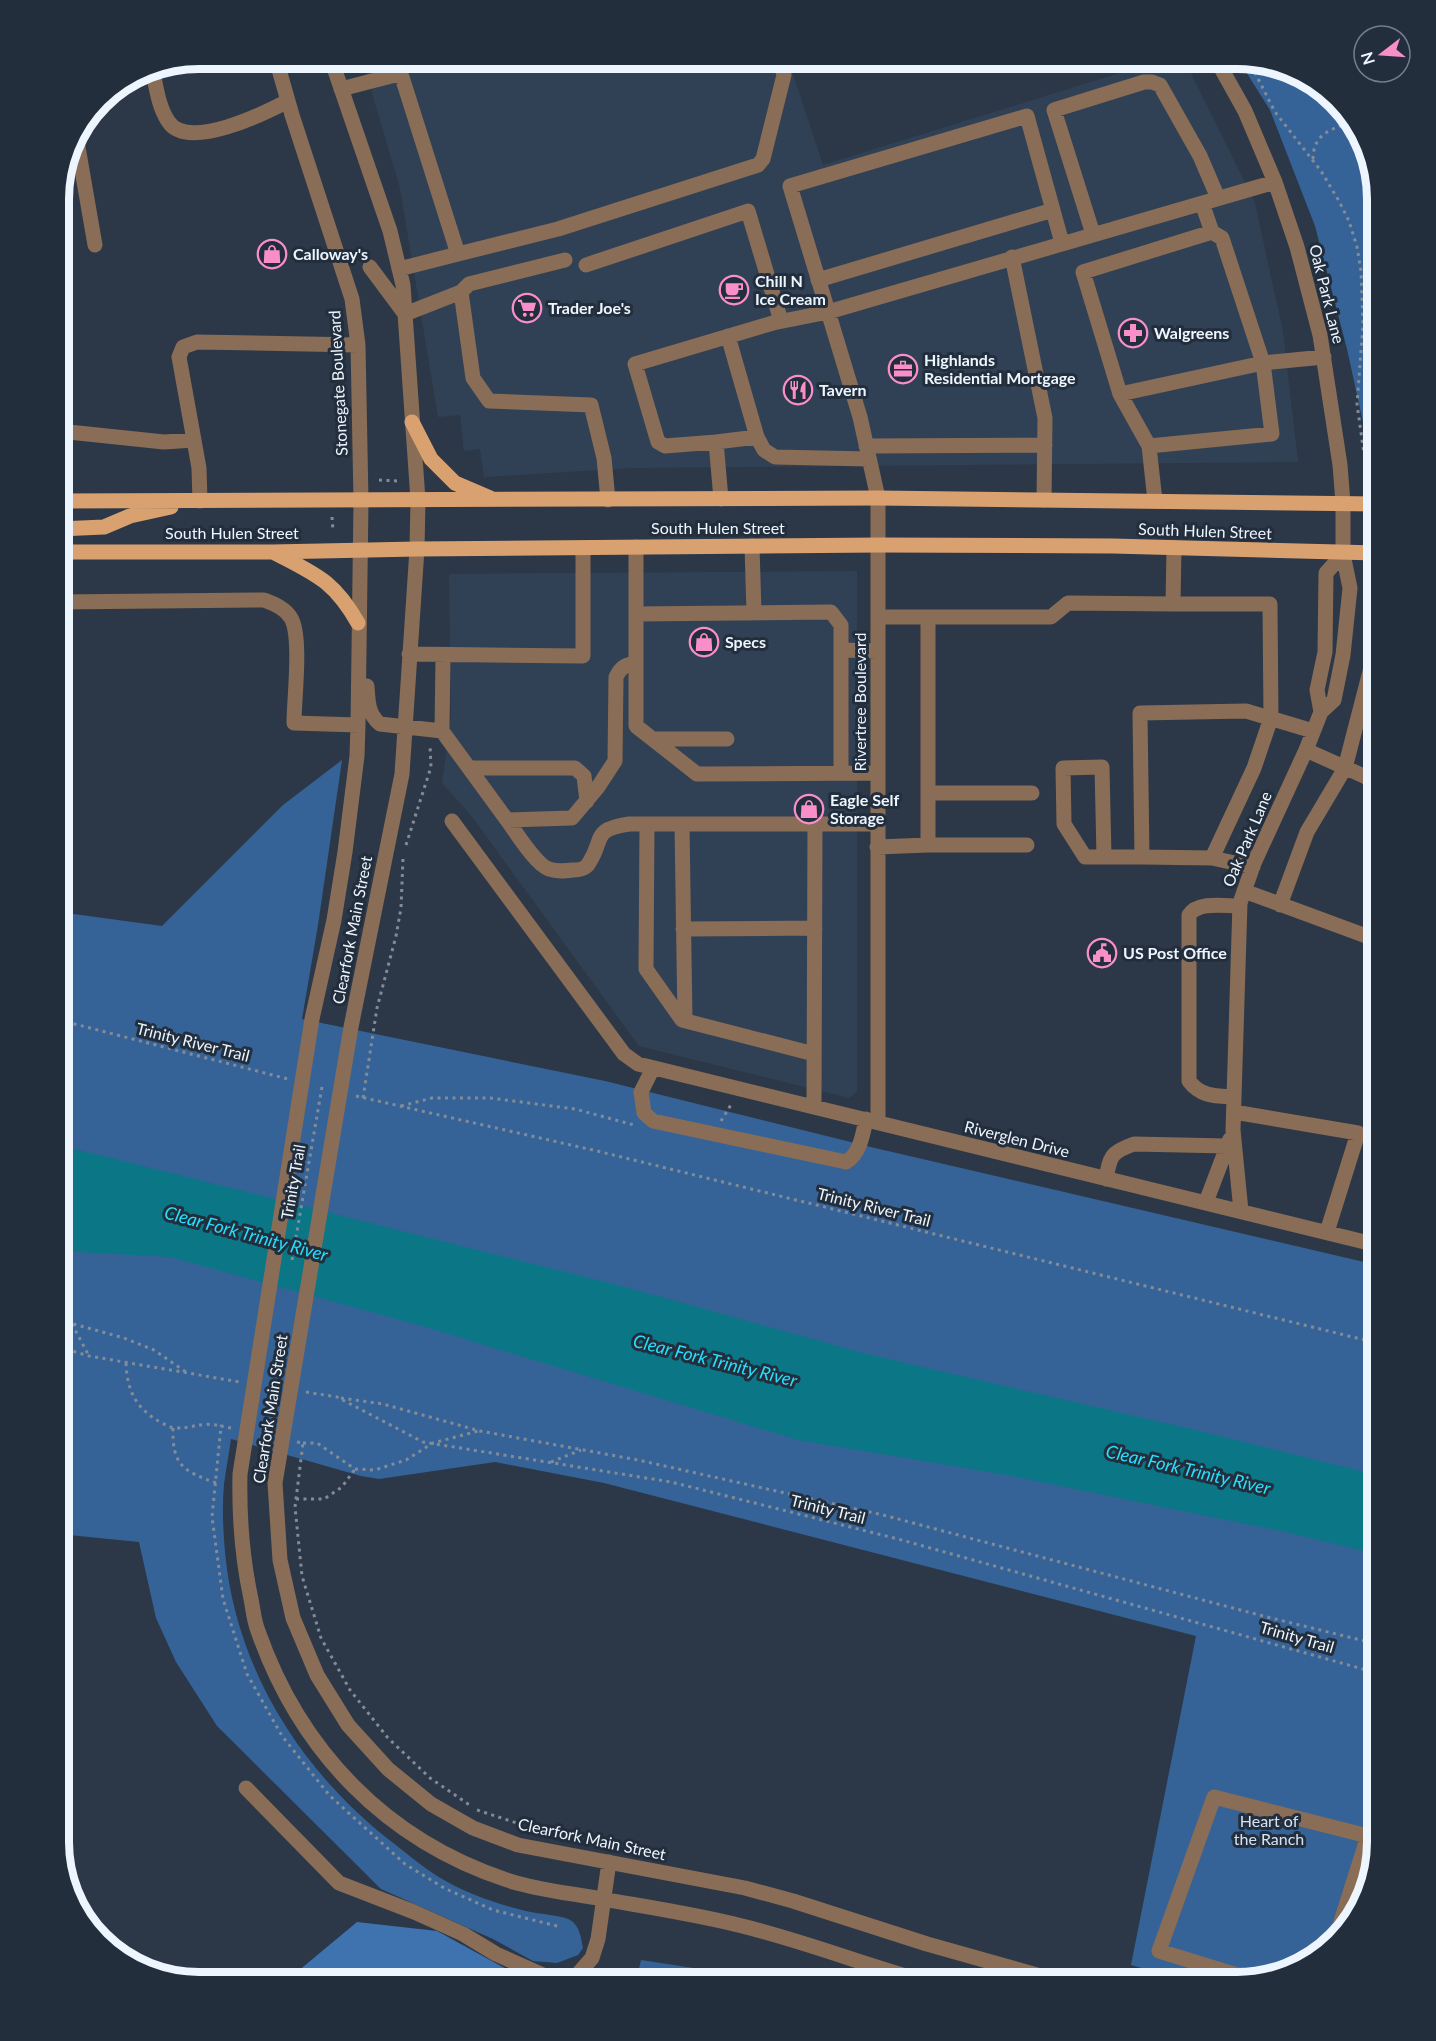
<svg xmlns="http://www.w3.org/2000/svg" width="1436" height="2041" font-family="Lato,sans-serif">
  <rect width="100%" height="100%" fill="#2c3847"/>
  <path fill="#314155" d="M 362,59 L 788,59 L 823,165 L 1165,59 L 1184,59 L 1255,203 L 1283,332 L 1298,462 L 633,468 L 484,477 L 480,449 L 464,451 L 460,415 L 438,417 L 400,188 Z
    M 857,571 L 857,1092 L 849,1098 L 639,1046 L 470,814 L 442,783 L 451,718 L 449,574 Z"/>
  <path fill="#366397" d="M 1238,59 L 1246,59 L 1308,77 L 1359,128 L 1374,184 L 1365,187 L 1377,226 L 1377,486 L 1347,349 L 1315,226 L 1270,110 Z
    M 342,760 L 318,925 L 302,1019 L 605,1081 L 875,1148 L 1377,1265 L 1377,1843 L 1359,1913 L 1308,1964 L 1238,1982 L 1190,1982 L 1131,1965 L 1196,1636 L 604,1483 L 495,1462 L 379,1479 L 361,1476 L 231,1439 C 229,1454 226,1469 224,1484 C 222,1506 223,1530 225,1552 C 236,1671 303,1775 397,1846 C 410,1856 423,1867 437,1876 C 463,1892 496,1904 526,1911 C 537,1914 561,1915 570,1920 C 580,1925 581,1939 583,1948 L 578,1955 L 557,1963 L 533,1961 L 493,1939 L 381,1889 L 217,1726 L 176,1662 L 156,1618 L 139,1542 L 59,1534 L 59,912 L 162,926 L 283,805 Z
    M 641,1960 L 786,1982 L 636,1982 Z"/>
  <path fill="#3f73b0" d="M 357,1922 L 437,1931 L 530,1982 L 285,1982 Z"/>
  <path fill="#0a7686" d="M 59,1145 L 618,1285 L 867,1354 L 1191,1429 L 1377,1475 L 1377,1554 L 1285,1532 L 1001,1474 L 798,1440 L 415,1324 L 170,1257 L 59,1251 Z"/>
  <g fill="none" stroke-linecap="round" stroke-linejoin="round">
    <path stroke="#828c99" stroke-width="3" stroke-dasharray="3 4.5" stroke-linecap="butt" d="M 1248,59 L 1275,112 L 1321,171 L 1339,201 L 1349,221 L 1357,247 L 1361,271 L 1363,325 L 1357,404 L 1364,454 L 1371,471
      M 1313,159 C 1313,134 1331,129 1352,122
      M 379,480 L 398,481
      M 332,517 L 333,531
      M 406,845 L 431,767 L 430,745
      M 59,1020 L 288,1079
      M 356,1096 L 597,1151 L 1377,1343
      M 363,1098 L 377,1008 L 396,936 L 401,908 L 403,858
      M 401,1106 L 432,1098 L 490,1098 L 575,1109 L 634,1125
      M 721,1121 L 732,1103
      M 292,1260 L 322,1087
      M 59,1320 L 124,1338 L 154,1350 L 186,1372
      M 72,1324 L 89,1356
      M 59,1347 L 89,1356 L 240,1382
      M 126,1363 C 127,1391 136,1409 162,1423 C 166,1425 171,1428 175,1428 C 192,1429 200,1421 221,1426
      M 306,1392 L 337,1397 L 423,1442 L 671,1482 L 898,1539 L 1377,1673
      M 341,1398 L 383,1404 L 480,1431 L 638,1460 L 883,1515 L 1263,1616 L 1377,1644
      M 173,1428 C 172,1465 183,1471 216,1483
      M 231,1428 L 221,1426 L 212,1517 L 223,1599 L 247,1674 L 282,1736 L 330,1796 L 405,1864 L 444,1888 L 493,1910 L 561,1927
      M 297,1442 L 303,1443 L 295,1507 L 302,1576 L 321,1638 L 350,1690 L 388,1738 L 430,1778 L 471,1806
      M 303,1443 L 317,1443 L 355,1469 L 375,1470 L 406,1460 L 433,1443 L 478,1431
      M 551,1462 L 581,1450
      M 296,1499 L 324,1499 L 342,1487 L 355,1469
      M 477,1810 L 529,1827 L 577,1833"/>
    <path stroke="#896d56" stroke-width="15" d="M 276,59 L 292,115 L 352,299 L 358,345 L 361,501 L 358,725 L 357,756 L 345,852 L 334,920 L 312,1019 L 240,1474 C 239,1517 242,1557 251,1599 C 253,1609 254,1621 258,1631 C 300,1751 386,1840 507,1880 C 537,1890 570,1893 602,1899 C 647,1907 694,1914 738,1925 C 802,1940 864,1965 927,1982
      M 331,59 L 390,231 L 403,285 L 418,500 L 417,549 L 402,774 L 351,1027 L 275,1483 L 280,1560 L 293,1618 L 317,1675 L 348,1725 L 388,1769 L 431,1804 L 473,1828 L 518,1845 L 745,1888 L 793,1901 L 927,1944 L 1062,1982
      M 1216,59 L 1245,111 L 1275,182 L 1297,247 L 1320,335 L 1340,465 L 1343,503 L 1343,554 L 1350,588 L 1343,655 L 1334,700 L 1321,712 L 1306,750 L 1254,863 L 1240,903 L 1233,1130 L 1241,1211
      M 152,68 C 156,85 158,106 168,121 C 187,152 265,113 288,101
      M 341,89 L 395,75 L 402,77 L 458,254 L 558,229 L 758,165 L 763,159 L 784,75 L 779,59
      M 73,136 L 78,147 L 95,245
      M 1093,234 L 1054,110 L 1144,82 L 1152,82 L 1160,85 L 1200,156 L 1218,198
      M 1012,257 L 1045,418 L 1044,500
      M 586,265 L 748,211 L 781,321
      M 370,267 L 405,314 L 461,292 L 469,284 L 565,260
      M 399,269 L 458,254
      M 818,280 L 1053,210
      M 461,292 L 473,378 L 489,401 L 591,405 L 604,458 L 608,500
      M 1120,394 L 1263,363 L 1222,238 L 1212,232
      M 59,431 L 164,442 L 194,440
      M 757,437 L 764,450 L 775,457 L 869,459
      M 716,442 L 757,437 L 728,336
      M 866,446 L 1045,445
      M 1149,446 L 1272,434 L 1263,363 L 1324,357
      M 721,499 L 716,442 L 665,446 L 658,442 L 635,364 L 773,323 L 828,312 L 1275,182
      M 200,501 L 199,468 L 179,357 L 183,347 L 197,342 L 358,345
      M 1155,501 L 1149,446 L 1120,394 L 1083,272 L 1212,232 L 1202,203
      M 752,546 L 754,613
      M 636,547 L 636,726 L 697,774 L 878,773
      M 59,602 L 264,600 C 274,604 285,608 291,618 C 302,637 294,699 294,723 L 358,725
      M 1173,604 L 1270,604 L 1271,718 L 1254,768 L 1212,858 L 1253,867
      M 636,614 L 831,612 L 841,625 L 841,773
      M 878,617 L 1051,617 L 1068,603 L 1173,604 L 1174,548
      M 841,650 L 878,651
      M 409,654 L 583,656 L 583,548
      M 367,686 C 368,702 368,714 380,724 L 442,731 L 507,820 L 572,818 L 598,787 L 615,761 L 616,677 C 621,667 625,665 636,663
      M 1321,712 L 1317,690 L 1325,652 L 1326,573 L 1343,554
      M 442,731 L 443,656
      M 653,739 L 727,739
      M 1306,750 L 1366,777 L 1377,788
      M 470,768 L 575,768 L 584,776 L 587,801
      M 928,793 L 1032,793
      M 507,820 C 516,832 536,865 549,869 C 557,872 565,871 573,870 C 580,870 586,869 589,863 C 605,838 591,830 629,824 L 877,824
      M 452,821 L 624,1054 L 638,1064 L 1377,1245
      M 647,824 L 646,969 L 682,1020 L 814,1054
      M 682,825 L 685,1021
      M 928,845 L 1027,845
      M 877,847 L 928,845 L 928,617
      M 1104,857 L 1085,857 L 1064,824 L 1063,768 L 1102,767 L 1104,857 L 1142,857
      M 1212,858 L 1142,857 L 1140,713 L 1246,711 L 1313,731
      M 1244,891 L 1377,940
      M 1280,905 L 1307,832 L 1345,768 L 1377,644
      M 683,929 L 815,928
      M 653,1068 L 641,1092 L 644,1113 L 653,1121 L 846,1162 C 860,1154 863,1134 866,1119
      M 1234,1097 C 1216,1096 1201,1097 1189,1081 L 1189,915 C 1198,901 1225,906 1239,906
      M 814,1107 L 815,824
      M 1234,1112 L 1358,1133 L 1327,1232
      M 878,1122 L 878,498 L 860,417 L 790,186 L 1027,116 L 1062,243
      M 1106,1179 C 1110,1156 1111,1152 1134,1144 L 1227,1146
      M 1206,1202 L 1230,1139
      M 1371,1243 L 1377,1221
      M 246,1788 L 339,1883 L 414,1912 L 463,1934 L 496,1954 L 559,1982
      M 1337,1934 L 1368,1836 L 1376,1838
      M 1250,1979 L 1159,1951 L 1214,1797 L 1368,1836
      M 565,1982 L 578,1974 L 592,1958 L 598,1939 L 609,1862"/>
    <path stroke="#daa170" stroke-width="15" d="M 412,422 L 431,459 L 455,483 L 490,498
      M 59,501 L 878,498 L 1377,504
      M 59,529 L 104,527 L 130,516 L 171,507
      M 59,552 L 272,552 L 417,549 L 879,545 L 1113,546 L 1377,553
      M 275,553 C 317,575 334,581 358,623"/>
  </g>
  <defs>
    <g id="shop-ring" transform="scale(1.5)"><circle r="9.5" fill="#232e3d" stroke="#f98fc9" stroke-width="1.5"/><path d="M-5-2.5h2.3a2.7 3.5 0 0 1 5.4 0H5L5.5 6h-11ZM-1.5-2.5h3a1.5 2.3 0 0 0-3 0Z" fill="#f98fc9"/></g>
    <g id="cafe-ring" transform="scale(1.5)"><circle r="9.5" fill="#232e3d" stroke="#f98fc9" stroke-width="1.5"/><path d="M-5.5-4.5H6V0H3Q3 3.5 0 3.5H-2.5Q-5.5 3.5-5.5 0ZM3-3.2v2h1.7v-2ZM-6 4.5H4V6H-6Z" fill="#f98fc9"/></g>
    <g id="supermarket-ring" transform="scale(1.5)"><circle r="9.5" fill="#232e3d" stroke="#f98fc9" stroke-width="1.5"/><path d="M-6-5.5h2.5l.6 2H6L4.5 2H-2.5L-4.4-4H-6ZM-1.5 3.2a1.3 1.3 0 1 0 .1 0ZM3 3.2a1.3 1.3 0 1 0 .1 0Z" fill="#f98fc9"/></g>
    <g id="pharmacy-ring" transform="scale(1.5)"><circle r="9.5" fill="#232e3d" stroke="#f98fc9" stroke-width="1.5"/><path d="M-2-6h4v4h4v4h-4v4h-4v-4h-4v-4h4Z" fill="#f98fc9"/></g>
    <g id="office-ring" transform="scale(1.5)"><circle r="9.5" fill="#232e3d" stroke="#f98fc9" stroke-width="1.5"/><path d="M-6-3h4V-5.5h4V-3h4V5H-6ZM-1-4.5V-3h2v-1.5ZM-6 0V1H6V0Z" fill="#f98fc9"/></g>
    <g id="restaurant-ring" transform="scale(1.5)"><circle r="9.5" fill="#232e3d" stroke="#f98fc9" stroke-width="1.5"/><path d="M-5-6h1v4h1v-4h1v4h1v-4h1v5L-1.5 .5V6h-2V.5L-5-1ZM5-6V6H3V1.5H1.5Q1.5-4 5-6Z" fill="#f98fc9"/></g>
    <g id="civic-ring" transform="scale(1.5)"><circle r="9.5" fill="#232e3d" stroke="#f98fc9" stroke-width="1.5"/><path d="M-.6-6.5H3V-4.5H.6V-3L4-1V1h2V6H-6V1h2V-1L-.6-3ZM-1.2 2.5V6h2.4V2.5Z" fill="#f98fc9"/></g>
  </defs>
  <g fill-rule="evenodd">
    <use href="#shop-ring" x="272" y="254"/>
    <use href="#cafe-ring" x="734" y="290"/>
    <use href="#supermarket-ring" x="527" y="308"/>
    <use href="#pharmacy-ring" x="1133" y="333"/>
    <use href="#office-ring" x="903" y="369"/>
    <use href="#restaurant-ring" x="798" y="390"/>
    <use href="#shop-ring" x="704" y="642"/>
    <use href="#shop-ring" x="809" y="809"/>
    <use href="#civic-ring" x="1102" y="953"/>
  </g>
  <g text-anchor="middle" stroke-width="6" stroke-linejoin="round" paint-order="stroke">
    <g font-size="16" font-weight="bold" fill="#edf5ff" stroke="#232e3d" text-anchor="start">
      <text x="293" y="260">Calloway's</text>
      <text x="755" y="287">Chill N<tspan x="755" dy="18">Ice Cream</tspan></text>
      <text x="548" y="314">Trader Joe's</text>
      <text x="1154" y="339">Walgreens</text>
      <text x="924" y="366">Highlands<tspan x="924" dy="18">Residential Mortgage</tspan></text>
      <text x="819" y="396">Tavern</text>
      <text x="725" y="648">Specs</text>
      <text x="830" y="806">Eagle Self<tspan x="830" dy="18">Storage</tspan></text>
      <text x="1123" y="959">US Post Office</text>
    </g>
    <g font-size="16" fill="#edf5ff" stroke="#232e3d">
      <text transform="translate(1327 294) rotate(76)" y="6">Oak Park Lane</text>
      <text transform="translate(338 383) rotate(-93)" y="6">Stonegate Boulevard</text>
      <text x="718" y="534">South Hulen Street</text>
      <text transform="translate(1205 531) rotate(2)" y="6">South Hulen Street</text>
      <text x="232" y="539">South Hulen Street</text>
      <text transform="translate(860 702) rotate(-90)" y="6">Rivertree Boulevard</text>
      <text transform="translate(1247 839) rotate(-67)" y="6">Oak Park Lane</text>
      <text transform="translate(352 930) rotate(-79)" y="6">Clearfork Main Street</text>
      <text transform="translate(193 1042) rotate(14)" y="6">Trinity River Trail</text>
      <text transform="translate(1017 1139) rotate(14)" y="6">Riverglen Drive</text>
      <text transform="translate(293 1182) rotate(-80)" y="6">Trinity Trail</text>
      <text transform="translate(874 1207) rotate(14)" y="6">Trinity River Trail</text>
      <text transform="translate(270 1409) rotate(-81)" y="6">Clearfork Main Street</text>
      <text transform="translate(828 1509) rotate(14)" y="6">Trinity Trail</text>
      <text transform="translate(1297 1637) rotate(16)" y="6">Trinity Trail</text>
      <text transform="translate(592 1839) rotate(12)" y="6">Clearfork Main Street</text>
    </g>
    <g font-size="16" fill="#d4e2f3" stroke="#232e3d">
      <text x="1269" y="1827">Heart of<tspan x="1269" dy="18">the Ranch</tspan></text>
    </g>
    <g font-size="18" font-style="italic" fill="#24e0fd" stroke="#232e3d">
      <text transform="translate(246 1234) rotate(15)" y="6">Clear Fork Trinity River</text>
      <text transform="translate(715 1361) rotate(14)" y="6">Clear Fork Trinity River</text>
      <text transform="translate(1188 1470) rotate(13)" y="6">Clear Fork Trinity River</text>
    </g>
  </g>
  <path d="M0 0H1436V2041H0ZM199 69H1237A130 130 0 0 1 1367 199V1842A130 130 0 0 1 1237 1972H199A130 130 0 0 1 69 1842V199A130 130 0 0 1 199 69Z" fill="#232e3d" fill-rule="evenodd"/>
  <path fill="none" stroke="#edf5ff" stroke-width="8" d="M199 69H1237A130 130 0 0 1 1367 199V1842A130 130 0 0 1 1237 1972H199A130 130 0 0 1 69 1842V199A130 130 0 0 1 199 69Z"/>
  <g transform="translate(1382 54) rotate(253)"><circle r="28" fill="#232e3d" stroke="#747e8b" stroke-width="1.5"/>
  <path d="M0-4.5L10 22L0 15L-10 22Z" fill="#f98fc9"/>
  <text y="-9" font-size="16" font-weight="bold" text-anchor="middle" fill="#edf5ff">N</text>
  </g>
</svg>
